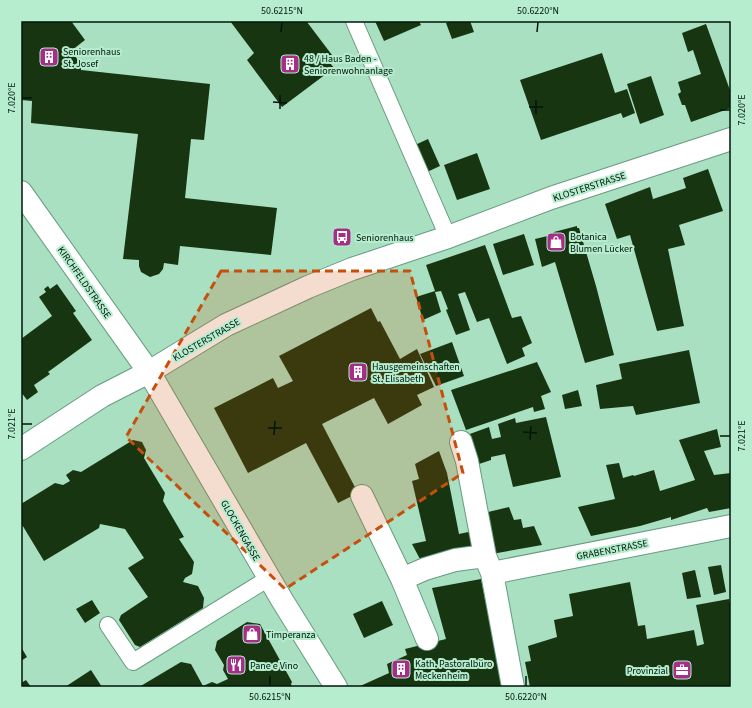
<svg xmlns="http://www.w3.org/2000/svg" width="752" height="708" font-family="'Source Sans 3',sans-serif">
  <rect width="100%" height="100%" fill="#a9e0c1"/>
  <path fill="#173510" d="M 21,21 L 71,21 L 85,40 L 71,51 L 81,64 L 81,70 L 210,84 L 204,140 L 191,139 L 185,198 L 277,208 L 271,255 L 180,246 L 178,265 L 164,263 L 163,269 L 159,274 L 150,277 L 141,272 L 139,266 L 139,260 L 123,259 L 138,134 L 31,123 L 32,101 L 21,100 Z
    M 230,21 L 308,21 L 307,22 L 332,55 L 327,59 L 334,68 L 282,107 L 247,60 L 254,53 Z
    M 375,21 L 419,21 L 421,25 L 384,41 Z
    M 453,21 L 470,21 L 474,32 L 452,39 L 446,23 Z
    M 706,24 L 731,93 L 731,108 L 691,122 L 685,105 L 682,105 L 678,94 L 681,92 L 678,82 L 701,74 L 693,50 L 688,52 L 682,33 Z
    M 602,53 L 615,93 L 627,89 L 635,113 L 623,118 L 621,113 L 541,140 L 520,80 Z
    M 651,76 L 664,115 L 640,124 L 627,84 Z
    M 428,139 L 440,166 L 427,172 L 415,145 Z
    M 477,153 L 490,189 L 457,200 L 444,165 Z
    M 708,169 L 723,211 L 679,225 L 685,245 L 668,249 L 684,326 L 657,331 L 630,235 L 617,239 L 605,204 L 650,187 L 653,199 L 686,188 L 683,178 Z
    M 577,226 L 577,228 L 579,228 L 596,286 L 614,355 L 585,363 L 555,262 L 542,267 L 535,239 L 552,235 L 554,232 Z
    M 524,234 L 534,265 L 503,275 L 493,244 Z
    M 485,245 L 512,318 L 521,316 L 532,343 L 522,348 L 525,356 L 507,364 L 489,318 L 477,322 L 465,292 L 458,294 L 470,330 L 456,335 L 446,310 L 448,309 L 441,291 L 435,292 L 441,312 L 423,320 L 416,297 L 435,291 L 426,265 Z
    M 57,284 L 76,311 L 73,313 L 92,340 L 48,372 L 50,374 L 34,385 L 38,392 L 27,400 L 21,392 L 21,339 L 52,316 L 39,297 L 46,292 L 44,289 L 48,286 L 50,289 Z
    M 371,308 L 378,322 L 380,321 L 400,359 L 417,349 L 434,387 L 417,395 L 422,405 L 388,424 L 374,398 L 322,424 L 358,493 L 338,503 L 306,443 L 248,473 L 214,408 L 273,378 L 278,388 L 293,381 L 279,356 Z
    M 452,342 L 464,376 L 436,386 L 420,354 Z
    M 689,350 L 700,403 L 636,415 L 633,406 L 600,409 L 596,385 L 622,379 L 619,364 Z
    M 537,362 L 551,392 L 541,396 L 545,409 L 534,412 L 533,407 L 466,430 L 451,390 Z
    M 578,390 L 582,406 L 565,409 L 562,395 Z
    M 546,417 L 561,477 L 513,487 L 505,454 L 491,457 L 491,460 L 479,464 L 467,435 L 489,427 L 492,439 L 501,437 L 498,424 L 515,418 L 516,423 Z
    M 717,429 L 721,447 L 704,451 L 714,475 L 731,473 L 731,508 L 709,512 L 707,508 L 671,520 L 671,517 L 640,526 L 591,536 L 578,507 L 615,499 L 606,465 L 619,463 L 623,478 L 633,475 L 634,476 L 654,470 L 660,491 L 695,480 L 679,440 Z
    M 133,440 L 142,442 L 146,450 L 144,458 L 165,493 L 163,501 L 184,537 L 179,539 L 194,562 L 192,574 L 185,578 L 183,582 L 198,586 L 204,598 L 203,608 L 140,647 L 135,645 L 119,620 L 121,615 L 148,597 L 128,568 L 144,558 L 125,529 L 100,524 L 99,528 L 44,561 L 21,523 L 21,504 L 55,483 L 63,485 L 70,481 L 66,475 L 73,470 L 81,472 Z
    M 439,451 L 447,473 L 459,534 L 473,531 L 477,549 L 421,561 L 412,544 L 426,541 L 412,481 L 419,479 L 415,464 Z
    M 509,507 L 514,520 L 521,519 L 523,528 L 534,526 L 542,545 L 492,554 L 484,513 Z
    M 721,565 L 726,592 L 714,595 L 708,567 Z
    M 695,570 L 701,597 L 687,599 L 682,573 Z
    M 481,579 L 503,687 L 358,687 L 389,673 L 387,664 L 407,655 L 405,649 L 446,639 L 432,588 Z
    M 630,582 L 638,626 L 645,625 L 647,639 L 694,630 L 697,646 L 704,644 L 696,605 L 729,599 L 731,610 L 731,687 L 530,687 L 525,662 L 531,661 L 528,646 L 557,637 L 554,620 L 573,616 L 569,594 Z
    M 92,600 L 100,613 L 85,623 L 76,609 Z
    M 382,601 L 393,625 L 364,638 L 353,614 Z
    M 247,622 L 260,624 L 292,682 L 291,684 L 292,687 L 139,687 L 181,662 L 191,664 L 203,686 L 212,682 L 217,684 L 228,679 L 223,670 L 224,665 L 215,650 L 217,641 Z
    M 21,647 L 27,657 L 21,661 Z
    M 91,670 L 102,687 L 65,687 Z
    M 26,680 L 31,687 L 21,687 L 21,683 Z"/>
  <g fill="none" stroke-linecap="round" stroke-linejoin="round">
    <g stroke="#669c7f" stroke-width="18">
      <path id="lane" d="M 354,21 L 448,237
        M 108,625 L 133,662 L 269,578"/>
    </g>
    <g stroke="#669c7f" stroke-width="24">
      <path id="street" d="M 21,192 L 149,372 L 282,600 L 336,687
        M 461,442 L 467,461 L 485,556 L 492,573 L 513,687
        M 362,496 L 402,579 L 427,639
        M 492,573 L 731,526
        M 402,579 L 425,569 L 455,560 L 485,556"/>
    </g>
    <g stroke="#669c7f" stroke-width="24">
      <path id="secondary" d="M 21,449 L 102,396 L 149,372 L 226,325 L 308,287 L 352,269 L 448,237 L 551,198 L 731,139"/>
    </g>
    <use href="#lane" stroke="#fff" stroke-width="16"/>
    <use href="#street" stroke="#fff" stroke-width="22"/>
    <use href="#secondary" stroke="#fff" stroke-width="22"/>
  </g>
  <path fill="#c64f0c" fill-opacity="0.2" stroke="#c64f0c" stroke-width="3" stroke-dasharray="8 5" stroke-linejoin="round" d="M 221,271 L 410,271 L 463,473 L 285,589 L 126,437 Z"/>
  <path fill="none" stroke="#02150b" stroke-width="1.5" d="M 281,32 L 282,22M 537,32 L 538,22M 22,98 L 32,98M 273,102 L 287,103M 529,107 L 543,107M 280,109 L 280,95M 720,110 L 730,110M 536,114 L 536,100M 22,424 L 32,424M 268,428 L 282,428M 523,432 L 537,433M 274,435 L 275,421M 720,436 L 730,436M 530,440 L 531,426M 270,686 L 270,676M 526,686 L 526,676"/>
  <defs>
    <g id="building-square" transform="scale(1)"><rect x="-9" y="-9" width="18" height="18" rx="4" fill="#a52f87" stroke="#b5edce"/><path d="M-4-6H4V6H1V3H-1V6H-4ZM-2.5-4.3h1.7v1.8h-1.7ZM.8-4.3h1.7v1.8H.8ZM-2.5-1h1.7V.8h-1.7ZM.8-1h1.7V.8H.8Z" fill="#fff"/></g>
    <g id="bus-square" transform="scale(1)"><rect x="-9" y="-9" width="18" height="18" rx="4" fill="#a52f87" stroke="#b5edce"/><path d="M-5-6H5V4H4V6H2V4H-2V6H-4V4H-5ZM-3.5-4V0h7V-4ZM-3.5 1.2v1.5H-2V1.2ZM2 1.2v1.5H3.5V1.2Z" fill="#fff"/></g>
    <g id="shop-square" transform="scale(1)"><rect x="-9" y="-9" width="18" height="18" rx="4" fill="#a52f87" stroke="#b5edce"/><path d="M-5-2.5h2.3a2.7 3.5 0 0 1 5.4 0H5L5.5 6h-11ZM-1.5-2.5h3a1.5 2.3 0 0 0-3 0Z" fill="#fff"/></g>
    <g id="restaurant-square" transform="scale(1)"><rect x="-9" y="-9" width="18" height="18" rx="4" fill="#a52f87" stroke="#b5edce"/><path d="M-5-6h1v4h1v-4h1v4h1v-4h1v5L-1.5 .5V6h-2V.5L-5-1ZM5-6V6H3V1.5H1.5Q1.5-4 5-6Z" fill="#fff"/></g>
    <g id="office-square" transform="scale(1)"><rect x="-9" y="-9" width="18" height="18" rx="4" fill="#a52f87" stroke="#b5edce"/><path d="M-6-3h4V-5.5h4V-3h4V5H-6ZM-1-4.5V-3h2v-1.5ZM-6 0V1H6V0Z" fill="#fff"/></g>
  </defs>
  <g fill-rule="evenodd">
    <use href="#building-square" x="49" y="57"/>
    <use href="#building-square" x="290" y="64"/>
    <use href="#bus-square" x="342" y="237"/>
    <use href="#shop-square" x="556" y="242"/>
    <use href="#building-square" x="358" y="372"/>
    <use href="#shop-square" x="252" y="634"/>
    <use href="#restaurant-square" x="236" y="665"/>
    <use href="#building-square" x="401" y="669"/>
    <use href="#office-square" x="682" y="670"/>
  </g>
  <g text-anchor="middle" stroke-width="4" stroke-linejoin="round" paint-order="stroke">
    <g font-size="10" fill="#02150b" stroke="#b5edce" text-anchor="start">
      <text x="63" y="55">Seniorenhaus<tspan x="63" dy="12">St. Josef</tspan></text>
      <text x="304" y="62">48 / Haus Baden -<tspan x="304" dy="12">Seniorenwohnanlage</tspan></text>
      <text x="570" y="240">Botanica<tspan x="570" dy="12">Blumen Lücker</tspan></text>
      <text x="356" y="241">Seniorenhaus</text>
      <text x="372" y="370">Hausgemeinschaften<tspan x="372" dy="12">St. Elisabeth</tspan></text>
      <text x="266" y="638">Timperanza</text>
      <text x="415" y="667">Kath. Pastoralbüro<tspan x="415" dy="12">Meckenheim</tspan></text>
      <text x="250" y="669">Pane e Vino</text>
      <text x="668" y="674" text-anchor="end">Provinzial</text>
    </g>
    <g font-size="10" fill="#02150b" stroke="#b5edce">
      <text transform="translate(589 186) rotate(-18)" y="4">KLOSTERSTRASSE</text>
      <text transform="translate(85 282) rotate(55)" y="4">KIRCHFELDSTRASSE</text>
      <text transform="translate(206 339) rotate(-30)" y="4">KLOSTERSTRASSE</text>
      <text transform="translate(241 530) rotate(60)" y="4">GLOCKENGASSE</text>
      <text transform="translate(612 549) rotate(-11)" y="4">GRABENSTRASSE</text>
    </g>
  </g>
  <rect width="752" height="708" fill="none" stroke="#b5edce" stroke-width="44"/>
  <rect x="22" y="22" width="708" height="664" fill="none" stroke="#02150b" stroke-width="1.5"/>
  <g font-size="10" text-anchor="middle" fill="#02150b">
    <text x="282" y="14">50.6215°N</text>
    <text x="538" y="14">50.6220°N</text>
    <text transform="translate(11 98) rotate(-90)" y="4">7.020°E</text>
    <text transform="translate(741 110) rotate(-90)" y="4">7.020°E</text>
    <text transform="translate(11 424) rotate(-90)" y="4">7.021°E</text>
    <text transform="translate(741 436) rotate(-90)" y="4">7.021°E</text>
    <text x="270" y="700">50.6215°N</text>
    <text x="526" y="700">50.6220°N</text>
  </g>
</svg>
